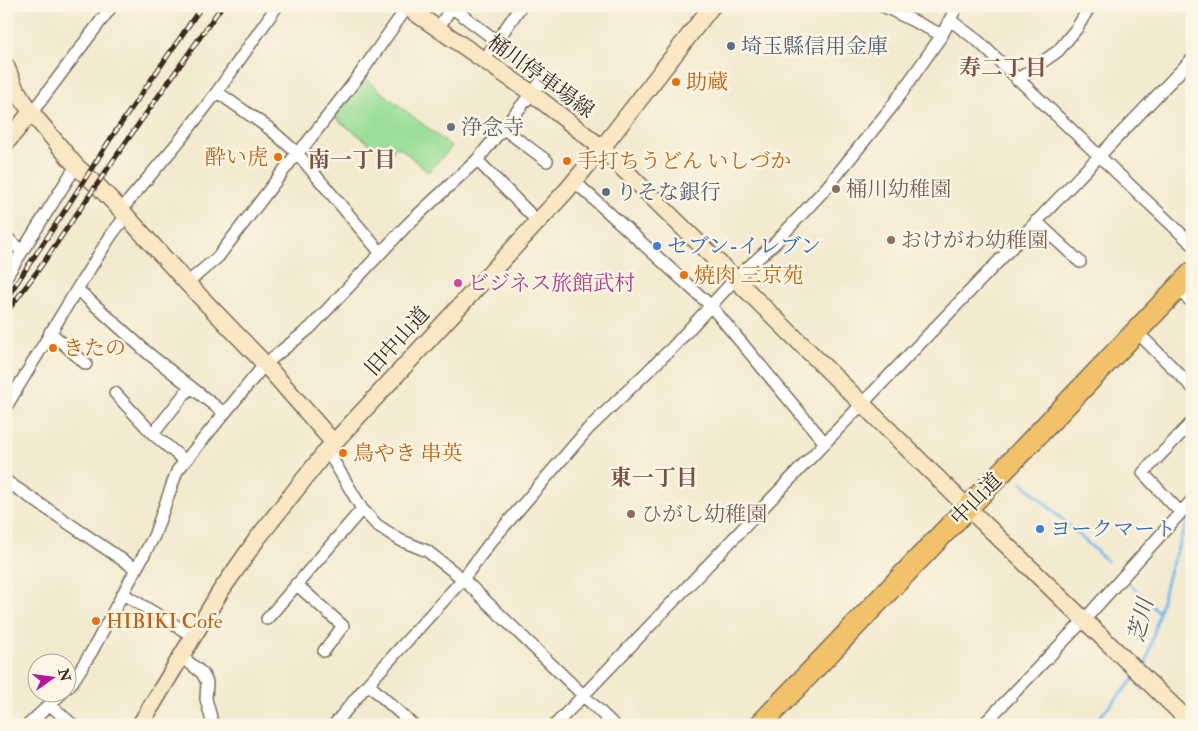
<svg xmlns="http://www.w3.org/2000/svg" width="1198" height="731" font-family="'IM FELL Double Pica','Noto Serif JP',serif">
  <rect width="100%" height="100%" fill="#fcf5e5"/>
  <filter id="ink" filterUnits="userSpaceOnUse"><feTurbulence type="fractalNoise" baseFrequency=".02" numOctaves="2"/><feDisplacementMap in="SourceGraphic" scale="10" xChannelSelector="R" yChannelSelector="G"/><feConvolveMatrix kernelMatrix="1 2 1 2 8 2 1 2 1" color-interpolation-filters="sRGB"/></filter>
  <filter id="wash" filterUnits="userSpaceOnUse"><feTurbulence type="fractalNoise" baseFrequency=".0096" numOctaves="4" result="noise"/><feDisplacementMap in="SourceGraphic" scale="20" xChannelSelector="R" yChannelSelector="G"/><feGaussianBlur stdDeviation="1.12" result="paint"/><feColorMatrix in="noise" values="0 0 0 0 0 0 0 0 0 0 0 0 0 0 0 0 0 1.4 0 .05"/><feComposite in="paint" operator="in"/></filter>
  <g filter="url(#wash)">
    <rect width="100%" height="100%" fill="#f3eacf"/>
    <path fill="#9ade97" stroke="#6a845a" d="M 365,79 L 452,147 L 428,172 L 398,146 L 388,157 L 335,118 Z"/>
    <g fill="none" stroke-linecap="round" stroke-linejoin="round">
      <path stroke="#7cbef1" stroke-width="3" d="M 1022,482 L 1107,561
        M 1130,584 L 1159,613
        M 1142,671 L 1145,668 L 1169,573 L 1192,507
        M 1092,725 L 1136,677"/>
    </g>
  </g>
  <g filter="url(#ink)">
    <g fill="none" stroke-linecap="round" stroke-linejoin="round">
      <g stroke="#7b6d5c" stroke-width="14">
        <path id="street" d="M 883,6 L 942,35
          M 950,20 L 978,41 L 1192,244
          M 438,29 L 452,6
          M 484,60 L 521,6
          M 1017,80 L 1058,51 L 1077,28 L 1090,6
          M 217,92 L 270,129 L 297,153 L 380,252
          M 31,112 L 36,107 L 112,6
          M 504,129 L 547,161
          M 477,160 L 538,222
          M 574,181 L 710,305 L 825,443
          M 121,210 L 180,140 L 217,92 L 277,6
          M 1036,221 L 1080,262
          M 6,237 L 22,251
          M 6,277 L 76,166
          M 187,283 L 218,257 L 297,153 L 306,144 L 358,77 L 408,6
          M 77,289 L 149,354 L 224,413
          M 1186,297 L 1192,302
          M 50,332 L 86,364
          M 1145,340 L 1192,387
          M 115,393 L 153,434 L 185,461
          M 6,407 L 77,289 L 112,234 L 126,216
          M 153,434 L 190,387
          M 327,450 L 362,509 L 377,525 L 400,540 L 427,551 L 463,579 L 614,725
          M 6,481 L 136,569
          M 1180,512 L 1143,473 L 1192,422
          M 296,584 L 343,626 L 324,651
          M 123,594 L 193,636
          M 267,619 L 362,509
          M 181,656 L 202,673 L 207,682 L 206,699 L 213,725
          M 368,684 L 413,725
          M 68,687 L 73,681 L 92,651 L 154,536 L 177,471 L 265,364 L 310,328 L 408,224 L 477,160 L 545,77 L 450,6
          M 50,705 L 73,725
          M 28,725 L 61,694
          M 334,725 L 366,686 L 463,579 L 489,544 L 588,429 L 673,347 L 736,278 L 774,244 L 827,187 L 890,109 L 942,35 L 957,6
          M 555,725 L 1192,59
          M 983,725 L 1085,619 L 1192,500"/>
      </g>
      <g stroke="#7b6d5c" stroke-width="19">
        <path id="secondary" d="M 405,6 L 533,94 L 602,148 L 968,508 L 1192,724
          M 6,66 L 15,88 L 31,112 L 76,166 L 97,185 L 121,210 L 187,283 L 265,364 L 333,442
          M 6,143 L 31,112
          M 140,725 L 220,592 L 257,539 L 327,450 L 567,190 L 602,148 L 712,6"/>
      </g>
      <g stroke="#7b6d5c" stroke-width="24">
        <path id="highway" d="M 760,725 L 1192,273"/>
      </g>
      <use href="#street" stroke="#fff" stroke-width="11"/>
      <use href="#secondary" stroke="#fae7c3" stroke-width="16"/>
      <use href="#highway" stroke="#f2c26a" stroke-width="21"/>
      <g stroke="#3b2a1e" stroke-width="5">
        <path id="rail" d="M 6,299 L 62,215 L 111,138 L 202,6
          M 6,313 L 39,269 L 126,142 L 222,6"/>
      </g>
      <use href="#rail" stroke="#fcf5e5" stroke-width="3" stroke-dasharray="9" stroke-linecap="butt"/>
    </g>
  </g>
  <g fill="#5c6f8a" stroke="#fcf5e5" stroke-width="2">
    <circle cx="731" cy="46" r="5"/>
    <circle cx="606" cy="192" r="5"/>
  </g>
  <g fill="#e8710a" stroke="#fcf5e5" stroke-width="2">
    <circle cx="676" cy="82" r="5"/>
    <circle cx="278" cy="157" r="5"/>
    <circle cx="567" cy="161" r="5"/>
    <circle cx="684" cy="275" r="5"/>
    <circle cx="53" cy="348" r="5"/>
    <circle cx="343" cy="453" r="5"/>
    <circle cx="96" cy="621" r="5"/>
  </g>
  <circle fill="#6b7280" stroke="#fcf5e5" stroke-width="2" cx="451" cy="127" r="5"/>
  <g fill="#8d6e63" stroke="#fcf5e5" stroke-width="2">
    <circle cx="836" cy="189" r="5"/>
    <circle cx="891" cy="240" r="5"/>
    <circle cx="631" cy="514" r="5"/>
  </g>
  <g fill="#3f7fe0" stroke="#fcf5e5" stroke-width="2">
    <circle cx="657" cy="246" r="5"/>
    <circle cx="1040" cy="529" r="5"/>
  </g>
  <circle fill="#d1479c" stroke="#fcf5e5" stroke-width="2" cx="458" cy="283" r="5"/>
  <g text-anchor="middle" stroke-width="5" stroke-linejoin="round" paint-order="stroke">
    <g font-size="21" fill="#4e5e75" stroke="#fcf5e5" text-anchor="start">
      <text x="741" y="53">埼玉縣信用金庫</text>
      <text x="616" y="199">りそな銀行</text>
    </g>
    <g font-size="21" fill="#3b2a1e" stroke="#fcf5e5">
      <text transform="translate(541 76) rotate(36)" y="7">桶川停車場線</text>
      <text transform="translate(397 341) rotate(-48)" y="7">旧中山道</text>
      <text transform="translate(976 499) rotate(-46)" y="7">中山道</text>
    </g>
    <g font-size="21" fill="#c56008" stroke="#fcf5e5" text-anchor="start">
      <text x="686" y="89">助蔵</text>
      <text x="268" y="164" text-anchor="end">酔い虎</text>
      <text x="577" y="168">手打ちうどん いしづか</text>
      <text x="694" y="282">焼肉 三京苑</text>
      <text x="63" y="355">きたの</text>
      <text x="353" y="460">鳥やき 串英</text>
      <text x="106" y="628">HIBIKI Cofe</text>
    </g>
    <g font-size="21" fill="#5b616d" stroke="#fcf5e5" text-anchor="start">
      <text x="461" y="134">浄念寺</text>
    </g>
    <g font-size="21" fill="#785e54" stroke="#fcf5e5" text-anchor="start">
      <text x="846" y="196">桶川幼稚園</text>
      <text x="901" y="247">おけがわ幼稚園</text>
      <text x="641" y="521">ひがし幼稚園</text>
    </g>
    <g font-size="21" fill="#366cbe" stroke="#fcf5e5" text-anchor="start">
      <text x="667" y="253">セブン-イレブン</text>
      <text x="1050" y="536">ヨークマート</text>
    </g>
    <g font-size="21" fill="#b23c85" stroke="#fcf5e5" text-anchor="start">
      <text x="468" y="290">ビジネス旅館武村</text>
    </g>
    <g font-size="22" font-weight="bold" fill="#7b5247" stroke="#fcf5e5">
      <text x="1003" y="75">寿二丁目</text>
      <text x="352" y="167">南一丁目</text>
      <text x="654" y="485">東一丁目</text>
    </g>
    <g font-size="22" font-style="italic" fill="#4e565d" stroke="#fcf5e5">
      <text transform="translate(1140 620) rotate(-76)" y="8">芝川</text>
    </g>
  </g>
  <rect width="1198" height="731" fill="none" stroke="#fcf5e5" stroke-width="25"/>
  <g transform="translate(52 678) rotate(76)"><circle r="24" fill="#fcf5e5" stroke="#afa495"/>
  <path d="M0-4L9 19L0 12L-9 19Z" fill="#b5179e"/>
  <text y="-8" font-size="14" font-weight="bold" text-anchor="middle" fill="#3b2a1e">N</text>
  </g>
</svg>
